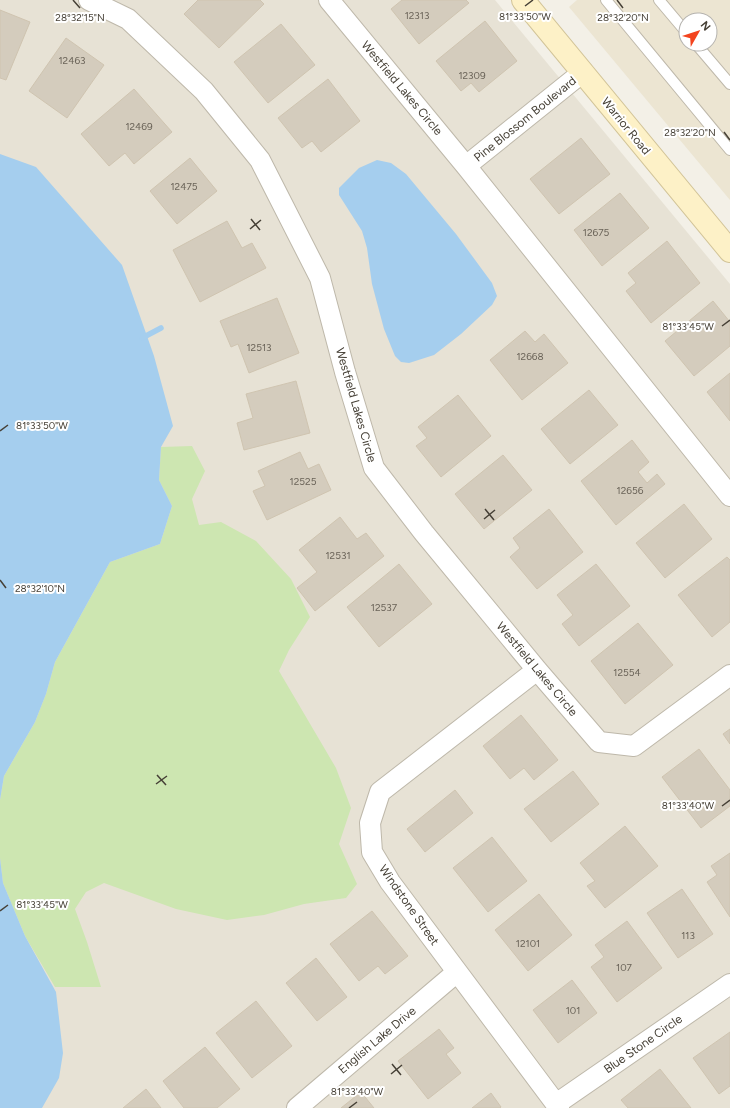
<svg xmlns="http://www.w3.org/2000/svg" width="730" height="1108" font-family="Figtree,sans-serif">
  <rect width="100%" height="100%" fill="#f3f0e7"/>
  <path fill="#e7e2d5" d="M 0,0 L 495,0 L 730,284 L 730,1108 L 0,1108 Z"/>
  <path fill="#ece5d2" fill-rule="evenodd" d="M 577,0 L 730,0 L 730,200 L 569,7 ZM 686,20 L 710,20 L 710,44 L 686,44 Z"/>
  <path fill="#cde6b1" d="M 192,446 L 205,471 L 192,499 L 199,525 L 221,522 L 256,541 L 291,579 L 310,617 L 289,650 L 279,671 L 336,768 L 351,808 L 339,844 L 357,884 L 346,898 L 304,904 L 264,915 L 227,920 L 176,909 L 104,883 L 86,892 L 75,909 L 87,942 L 101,987 L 55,987 L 25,936 L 3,883 L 0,858 L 0,800 L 4,776 L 35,722 L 46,694 L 55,662 L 110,562 L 160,544 L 172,506 L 159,480 L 161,447 Z"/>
  <path fill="#a5ceee" d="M 0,154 L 36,167 L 122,265 L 154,356 L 173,426 L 161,447 L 159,480 L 172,506 L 160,544 L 110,562 L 55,662 L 46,694 L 35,722 L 4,776 L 0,800 Z
    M 377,160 L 391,163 L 406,174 L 456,234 L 492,283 L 497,296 L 492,305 L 461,334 L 434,355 L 409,363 L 401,362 L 395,356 L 384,329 L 372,284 L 367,248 L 362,231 L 339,195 L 339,188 L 359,168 Z
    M 0,858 L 3,883 L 25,936 L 56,992 L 63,1053 L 59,1078 L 42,1108 L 0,1108 Z"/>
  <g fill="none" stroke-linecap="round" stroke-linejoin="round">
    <path stroke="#a5ceee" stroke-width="5.5" d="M 142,338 L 161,328"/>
  </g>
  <path fill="#d4ccbd" stroke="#cfc4b0" d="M 198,0 L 260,0 L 264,4 L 219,48 L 184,14 Z
    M 402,0 L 466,0 L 469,3 L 419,44 L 391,9 Z
    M 0,10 L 30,22 L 6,80 L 0,78 Z
    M 485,21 L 517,61 L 479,92 L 471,83 L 461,91 L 436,61 Z
    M 281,24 L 315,65 L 268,103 L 234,62 Z
    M 66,38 L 104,65 L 67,118 L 29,91 Z
    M 328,79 L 360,121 L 321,152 L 312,141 L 302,148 L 278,118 Z
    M 134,89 L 172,132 L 134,164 L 125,153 L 109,166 L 81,134 Z
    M 581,138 L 610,174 L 559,214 L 530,179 Z
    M 190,158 L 217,191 L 177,224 L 150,191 Z
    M 620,193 L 649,228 L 602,266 L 574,230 Z
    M 227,221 L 242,248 L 252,243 L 266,268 L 200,302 L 173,250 Z
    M 667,241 L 700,283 L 651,323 L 626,291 L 636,283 L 628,273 Z
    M 277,298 L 299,353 L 249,373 L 238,344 L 231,347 L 220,321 Z
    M 713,301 L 730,322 L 730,346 L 694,376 L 665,341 Z
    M 525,331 L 535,342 L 544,334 L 568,363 L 522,400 L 490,360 Z
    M 730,373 L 730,421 L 707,392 Z
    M 296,381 L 310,433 L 244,450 L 237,423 L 253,418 L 246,394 Z
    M 589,390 L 618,425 L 570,464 L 541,429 Z
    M 458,395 L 491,436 L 441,477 L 416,446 L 427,438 L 418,427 Z
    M 632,440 L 649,462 L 638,472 L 647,483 L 657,474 L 665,484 L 616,525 L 581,481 Z
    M 300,452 L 308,469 L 319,464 L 331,490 L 267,520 L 253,491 L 265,486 L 258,471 Z
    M 503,455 L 532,490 L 484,529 L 455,494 Z
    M 684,504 L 712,539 L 665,578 L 636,543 Z
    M 549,509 L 583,552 L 537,589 L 510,557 L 520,548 L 513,538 Z
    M 340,517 L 357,539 L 366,533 L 384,556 L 315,611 L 297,588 L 317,572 L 299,550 Z
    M 727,557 L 730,560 L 730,622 L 712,637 L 678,595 Z
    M 399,564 L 432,604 L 379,647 L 347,607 Z
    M 596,564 L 630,606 L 579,646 L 562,624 L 573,615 L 557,595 Z
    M 638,623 L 673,665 L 625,704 L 591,661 Z
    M 521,715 L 558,760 L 534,780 L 524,768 L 510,779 L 483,746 Z
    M 730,729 L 730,744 L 723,734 Z
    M 699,749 L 730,790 L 730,806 L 701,828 L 662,777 Z
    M 573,771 L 599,804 L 551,842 L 524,809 Z
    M 455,790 L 473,813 L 425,852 L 407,829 Z
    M 625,826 L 658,866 L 605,908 L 587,886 L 595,881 L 580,863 Z
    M 492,837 L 527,881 L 488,912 L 453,868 Z
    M 730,853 L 730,917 L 707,882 L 717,875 L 711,866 Z
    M 682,889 L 713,934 L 678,958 L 647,913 Z
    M 539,894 L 572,935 L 528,971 L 495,930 Z
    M 372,911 L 408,956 L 385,974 L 378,966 L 359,981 L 330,944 Z
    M 627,921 L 662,968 L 617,1002 L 591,967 L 604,957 L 595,945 Z
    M 316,958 L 347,997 L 317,1021 L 286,983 Z
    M 572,980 L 597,1013 L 558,1043 L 533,1010 Z
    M 256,1001 L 292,1046 L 252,1078 L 216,1033 Z
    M 439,1029 L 454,1048 L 446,1054 L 461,1073 L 428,1099 L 398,1061 Z
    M 730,1032 L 730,1086 L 719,1094 L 693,1058 Z
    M 205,1047 L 240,1089 L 217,1108 L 184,1108 L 163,1081 Z
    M 660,1069 L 691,1108 L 628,1108 L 621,1100 Z
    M 146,1089 L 161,1108 L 123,1108 Z
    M 361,1092 L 374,1108 L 341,1108 Z
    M 491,1093 L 501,1107 L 500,1108 L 472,1108 Z"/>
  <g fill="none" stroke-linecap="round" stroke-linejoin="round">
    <g stroke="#beb8aa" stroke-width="12">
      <path id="lane" d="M 606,0 L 730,150
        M 659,0 L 686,32
        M 696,44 L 730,84"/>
    </g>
    <g stroke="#beb8aa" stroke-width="22">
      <path id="street" d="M 89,0 L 128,19 L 204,91 L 260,160 L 320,278 L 345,372 L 374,468 L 424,533 L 537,670 L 599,742 L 634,746 L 730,675
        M 329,0 L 466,166 L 730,496
        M 466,166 L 583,72
        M 537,670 L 380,792 L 370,823 L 372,852 L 390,882 L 559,1108
        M 556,1104 L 730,984
        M 297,1108 L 457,972"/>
    </g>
    <g stroke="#d2c498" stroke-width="24">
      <path id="secondary" d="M 523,0 L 730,251"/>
    </g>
    <use href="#lane" stroke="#fff" stroke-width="10"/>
    <use href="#street" stroke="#fff" stroke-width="20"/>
    <use href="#secondary" stroke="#fdf1c7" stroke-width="22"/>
  </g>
  <path fill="none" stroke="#464036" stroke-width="1.5" d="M 73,0 L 80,8M 617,0 L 623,8M 525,6 L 533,0M 724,132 L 730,140M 251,219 L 260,230M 250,229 L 261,220M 722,326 L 730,320M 0,431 L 8,425M 485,509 L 494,520M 484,519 L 495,510M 0,580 L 6,588M 157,775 L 166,785M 156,784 L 167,776M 722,806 L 730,800M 0,911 L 8,905M 392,1064 L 401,1075M 391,1074 L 402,1065M 349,1108 L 357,1102"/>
  <g text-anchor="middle" stroke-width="4" stroke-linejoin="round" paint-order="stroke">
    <g font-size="10" fill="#6a6358">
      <text x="417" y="19">12313</text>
      <text x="72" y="64">12463</text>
      <text x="472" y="79">12309</text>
      <text x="139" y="130">12469</text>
      <text x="184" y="190">12475</text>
      <text x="596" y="236">12675</text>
      <text x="259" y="351">12513</text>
      <text x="530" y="360">12668</text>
      <text x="303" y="485">12525</text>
      <text x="630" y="494">12656</text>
      <text x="338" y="559">12531</text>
      <text x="384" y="611">12537</text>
      <text x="627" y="676">12554</text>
      <text x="688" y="939">113</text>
      <text x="528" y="947">12101</text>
      <text x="624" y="971">107</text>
      <text x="573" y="1014">101</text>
    </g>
    <g font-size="12" fill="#464036" stroke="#fff">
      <text transform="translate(402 88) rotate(50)" y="4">Westfield Lakes Circle</text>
      <text transform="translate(525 119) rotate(-39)" y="4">Pine Blossom Boulevard</text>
      <text transform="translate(626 126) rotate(51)" y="4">Warrior Road</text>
      <text transform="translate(356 405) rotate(74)" y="4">Westfield Lakes Circle</text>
      <text transform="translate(537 669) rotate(50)" y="4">Westfield Lakes Circle</text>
      <text transform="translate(409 905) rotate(55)" y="4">Windstone Street</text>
      <text transform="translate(377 1040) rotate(-40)" y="4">English Lake Drive</text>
      <text transform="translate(643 1044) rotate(-35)" y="4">Blue Stone Circle</text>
    </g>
  </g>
  <g font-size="10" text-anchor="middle" fill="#464036" stroke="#fff" stroke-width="4" stroke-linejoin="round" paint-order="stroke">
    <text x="525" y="20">81°33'50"W</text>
    <text x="80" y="21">28°32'15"N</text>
    <text x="623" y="21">28°32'20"N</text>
    <text x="690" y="136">28°32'20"N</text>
    <text x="688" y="330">81°33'45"W</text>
    <text x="42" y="429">81°33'50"W</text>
    <text x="40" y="592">28°32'10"N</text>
    <text x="688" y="809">81°33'40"W</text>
    <text x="42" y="908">81°33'45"W</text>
    <text x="357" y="1095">81°33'40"W</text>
  </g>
  <g transform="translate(698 32) rotate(51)"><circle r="19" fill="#ffffff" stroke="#b5b3af"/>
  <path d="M0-3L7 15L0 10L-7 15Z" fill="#f3441e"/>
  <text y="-6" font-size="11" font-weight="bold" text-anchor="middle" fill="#464036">N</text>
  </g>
</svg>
